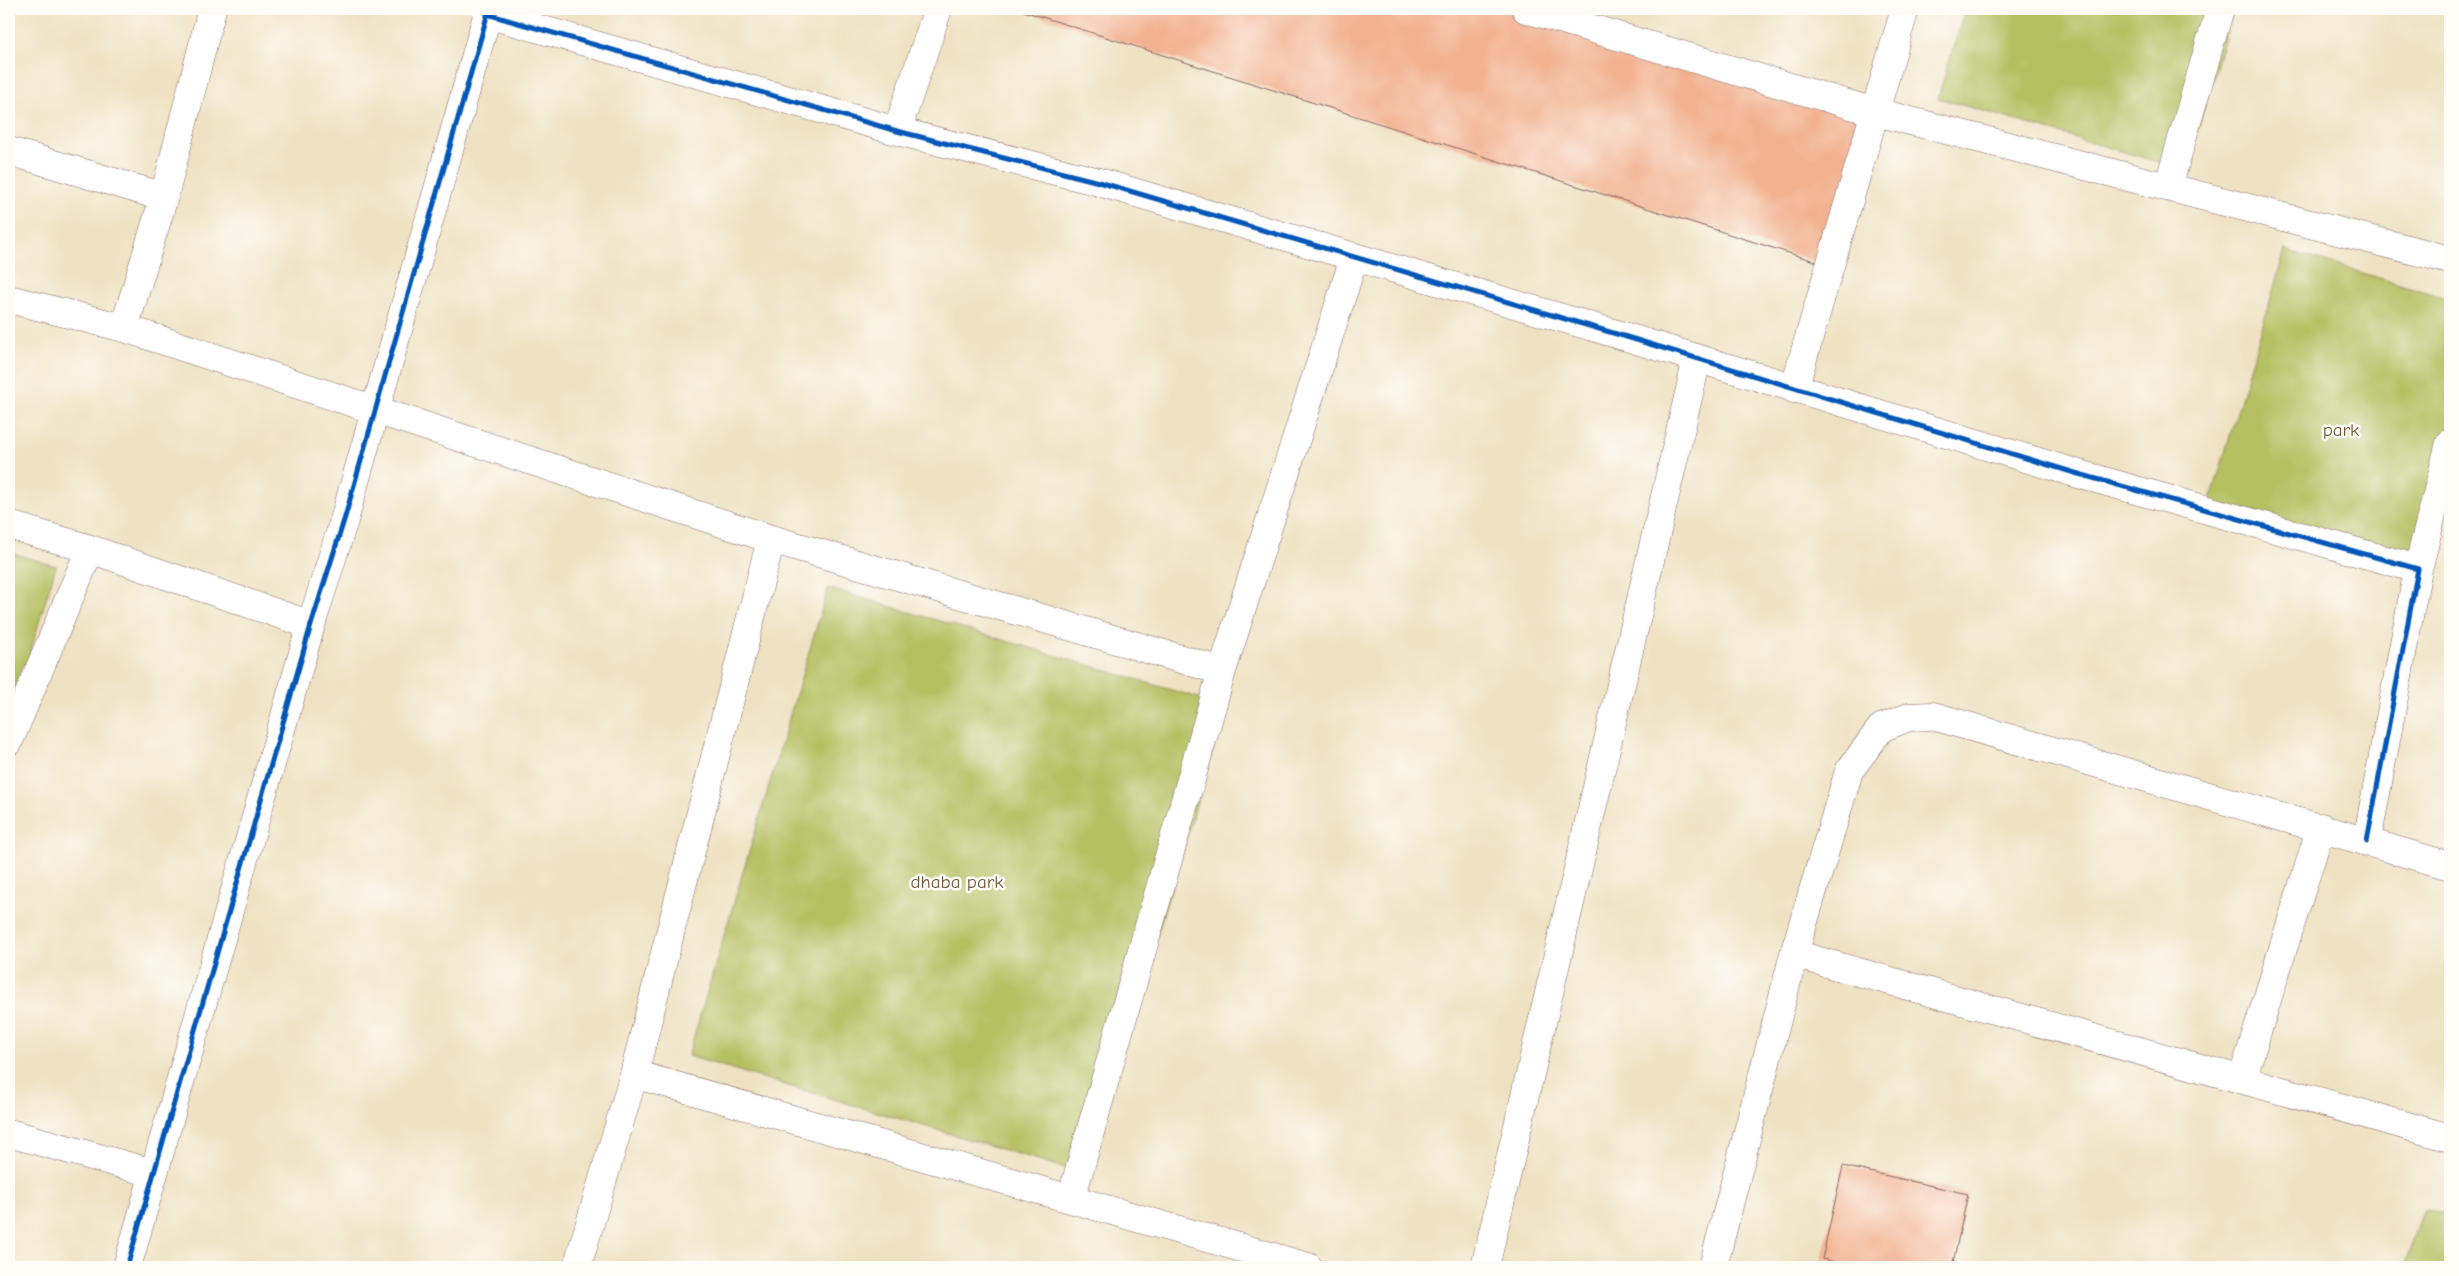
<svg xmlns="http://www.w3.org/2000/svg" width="2459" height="1276" font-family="'Comic Neue',sans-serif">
  <rect width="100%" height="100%" fill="#fdfcf7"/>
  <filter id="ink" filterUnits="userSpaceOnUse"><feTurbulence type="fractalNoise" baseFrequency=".02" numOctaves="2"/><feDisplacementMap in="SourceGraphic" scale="10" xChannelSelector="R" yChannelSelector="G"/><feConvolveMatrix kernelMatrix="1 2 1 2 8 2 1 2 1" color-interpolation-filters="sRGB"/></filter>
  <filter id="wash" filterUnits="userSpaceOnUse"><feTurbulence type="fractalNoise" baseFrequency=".0096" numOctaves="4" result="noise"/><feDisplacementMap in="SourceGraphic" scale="20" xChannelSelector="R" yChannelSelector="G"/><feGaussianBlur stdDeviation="1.12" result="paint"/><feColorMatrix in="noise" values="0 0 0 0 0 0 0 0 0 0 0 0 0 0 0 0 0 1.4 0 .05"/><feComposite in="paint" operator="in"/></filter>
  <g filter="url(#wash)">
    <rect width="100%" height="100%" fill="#efe2c2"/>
    <path fill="#b5c062" stroke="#807046" d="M 1965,9 L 2233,9 L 2186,170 L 1938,98 Z
      M 2285,250 L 2450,299 L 2450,431 L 2411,562 L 2210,503 Z
      M 9,552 L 56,566 L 9,723 Z
      M 828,588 L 1226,706 L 1085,1174 L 688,1056 Z
      M 2424,1208 L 2450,1215 L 2450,1267 L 2404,1267 Z"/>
    <g id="blocks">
      <path fill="#f2b18f" d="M 1017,9 L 1512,9 L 1868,110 L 1830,266 Z
        M 1843,1166 L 1968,1194 L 1952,1267 L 1860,1267 L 1822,1259 Z"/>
    </g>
  </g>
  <g filter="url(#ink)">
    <use href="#blocks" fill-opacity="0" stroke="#846360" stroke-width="1"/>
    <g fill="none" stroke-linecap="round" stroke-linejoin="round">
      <g stroke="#846360" stroke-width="29">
        <path id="minor" d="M 1526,9 L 1868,110 L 2450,260
          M 487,14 L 897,131 L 1099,182 L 1620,335 L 2075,473 L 2418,569 L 2367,841
          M 897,131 L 938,9
          M 9,151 L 164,197
          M 2168,187 L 2220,9
          M 9,299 L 124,328 L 771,539 L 1222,671
          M 124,328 L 164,197 L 212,9
          M 1794,389 L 1905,9
          M 9,525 L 90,549 L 311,625
          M 2418,569 L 2450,443
          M 9,741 L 90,549
          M 1794,954 L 2450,1138
          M 634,1074 L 1308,1267
          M 2242,1080 L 2321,827
          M 9,1133 L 153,1173
          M 1071,1199 L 1222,671 L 1354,258
          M 127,1267 L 311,625 L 345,517 L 489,9
          M 577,1267 L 634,1074 L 771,539
          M 1485,1267 L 1697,359
          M 1713,1267 L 1794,954 L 1849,771 L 1881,728 L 1909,717 L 1933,716 L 2450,866"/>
      </g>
      <use href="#minor" stroke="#fff" stroke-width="28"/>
      <g stroke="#fdfcf7" stroke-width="8">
        <path id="cycleway" d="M 487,14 L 897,131 L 1099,182 L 1620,335 L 2075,473 L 2418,569 L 2367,841
          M 127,1267 L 311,625 L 345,517 L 489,9"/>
      </g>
      <use href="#cycleway" stroke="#0057b8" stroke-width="5"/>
    </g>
  </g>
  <g text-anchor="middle" stroke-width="5" stroke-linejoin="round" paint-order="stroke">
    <g font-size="19" fill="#6f573e" stroke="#fdfcf7">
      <text x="2341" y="436">park</text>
      <text x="957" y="888">dhaba park</text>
    </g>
  </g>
  <rect width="2459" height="1276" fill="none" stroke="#fdfcf7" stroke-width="30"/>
</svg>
